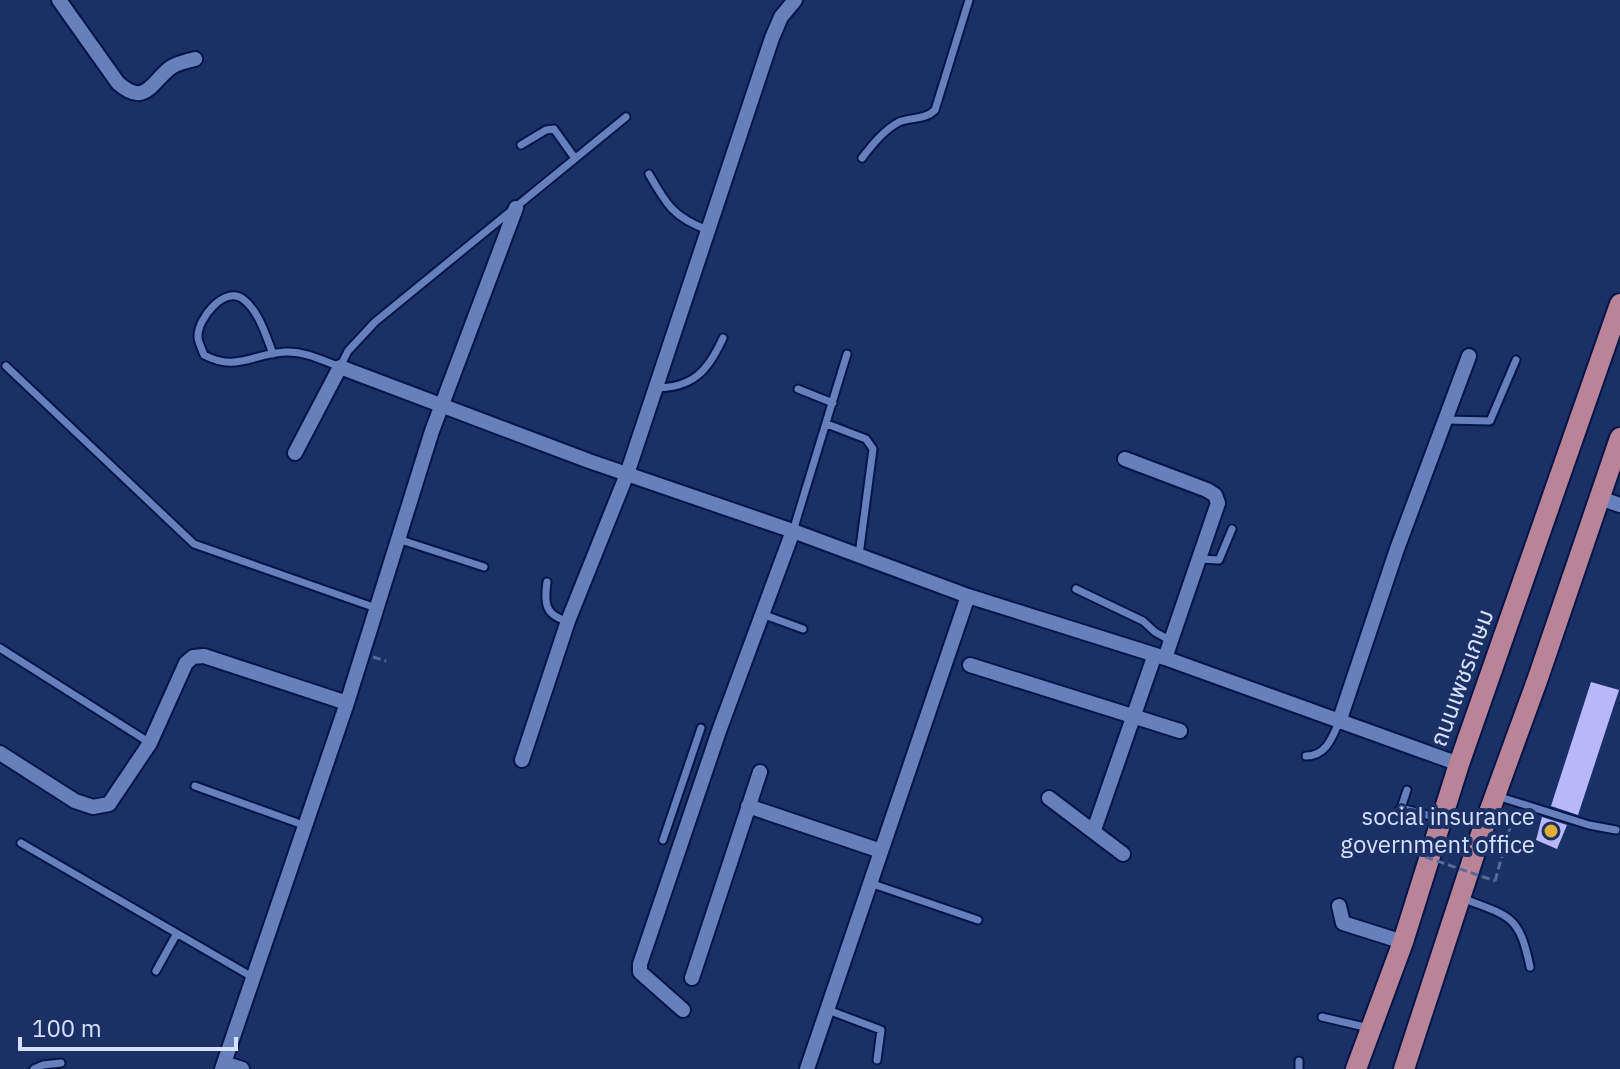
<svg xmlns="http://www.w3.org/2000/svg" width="1620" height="1069" font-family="'IBM Plex Sans','Noto Sans Thai',sans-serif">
  <rect width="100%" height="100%" fill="#1b3064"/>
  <path fill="#b8b7f7" d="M 1591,682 L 1619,690 L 1578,815 L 1551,806 Z
    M 1542,817 L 1567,825 L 1557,849 L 1536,840 Z"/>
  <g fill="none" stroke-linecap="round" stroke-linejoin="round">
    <g stroke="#051547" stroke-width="11">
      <path id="lane" d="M 521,145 L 546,130 L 554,129 L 574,157
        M 862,158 C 872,145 884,130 899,122 C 911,117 925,120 935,110 L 969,0
        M 649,174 C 666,204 674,218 708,230
        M 273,354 C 266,336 259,311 243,299 C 225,285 197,319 198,337 C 198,342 202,349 204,355 C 236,372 252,354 285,352 C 304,351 322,360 340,367 L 348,351 L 375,322 L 626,117
        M 6,366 L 194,544 L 376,608
        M 655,388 C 693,388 708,371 723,338
        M 798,389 L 833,403
        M 1447,420 L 1490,421 L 1516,360
        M 827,424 L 866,439 L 873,449 L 859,555
        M 793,531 L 847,354
        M 398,539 L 484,567
        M 1200,559 L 1219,560 L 1232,529
        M 547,582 C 544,603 545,616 568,621
        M 1076,589 L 1143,621 L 1155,632 L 1171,641
        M 762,614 L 803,629
        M 0,648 L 150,743
        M 1306,756 C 1326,756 1332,738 1339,722
        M 195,786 L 306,826
        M 1497,796 L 1589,825 L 1616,830
        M 1401,808 L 1407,790
        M 1389,823 L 1401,808 L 1438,818
        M 663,840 L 701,728
        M 21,843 L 254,978
        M 870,883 L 978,920
        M 1462,898 C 1510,917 1519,914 1530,967
        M 156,971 L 176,935
        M 828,1010 L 881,1030 L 877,1060
        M 1322,1017 L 1369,1028
        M 1299,1061 L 1299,1069
        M 34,1069 L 43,1065 L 61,1063"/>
    </g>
    <g stroke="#051547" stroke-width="18">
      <path id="street" d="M 59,0 L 118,83 C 145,107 151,83 170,68 C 177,63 186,61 195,59
        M 295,453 L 340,367 L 589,461 L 793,531 L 968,596 L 1165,658 L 1459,764
        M 1125,459 L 1207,490 L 1215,495 L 1218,503 L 1165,658
        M 1599,498 L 1620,505
        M 970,665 L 1180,731
        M 1339,722 L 1397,549 L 1469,356
        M 0,753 L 75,801 L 93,807 L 109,804 L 150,743 L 186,663 L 193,657 L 204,656 L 347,703
        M 522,760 L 568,621 L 627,474 L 772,38 L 781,17 L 795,0
        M 1049,798 L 1123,854
        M 748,806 L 881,851
        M 1094,830 L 1154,657
        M 1339,906 L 1343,923 L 1403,942
        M 692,978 L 760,772
        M 683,1010 L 640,972 L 640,964 L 719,731 L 793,531
        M 224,1063 L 242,1069
        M 222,1069 L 347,703 L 432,431 L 516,208
        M 807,1069 L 968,596"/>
    </g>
    <g stroke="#051547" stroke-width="24">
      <path id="primary" d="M 1356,1069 L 1403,942 L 1459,764 L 1620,304
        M 1404,1069 L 1480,837 L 1538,678 L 1620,438"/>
    </g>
    <path stroke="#586a95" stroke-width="3" stroke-dasharray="8 4" stroke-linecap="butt" d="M 373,657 L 386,661
      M 1495,881 L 1511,824 L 1505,817"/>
    <use href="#lane" stroke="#6580ba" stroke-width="7"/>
    <use href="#street" stroke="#6580ba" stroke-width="14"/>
    <use href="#primary" stroke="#b98497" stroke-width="20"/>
    <path stroke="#586a95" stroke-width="3" stroke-dasharray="8 4" stroke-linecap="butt" d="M 1414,853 L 1495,881"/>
  </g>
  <circle fill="#e1af34" stroke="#1b3064" stroke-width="3" cx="1551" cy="831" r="8"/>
  <g text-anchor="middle" stroke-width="8" stroke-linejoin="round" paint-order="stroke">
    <g font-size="24" fill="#d5e1fb" stroke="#1b3064">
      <text transform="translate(1462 678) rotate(-70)" y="8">ถนนเพชรเกษม</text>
    </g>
    <g font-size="24" fill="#d5e1fb" stroke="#1b3064" text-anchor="end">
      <text x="1535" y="825">social insurance<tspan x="1535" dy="28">government office</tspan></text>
    </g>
  </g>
  <path d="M20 1037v12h216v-12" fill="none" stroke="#d5e1fb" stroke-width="4"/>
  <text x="32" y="1037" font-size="24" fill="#d5e1fb" stroke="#1b3064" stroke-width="6" paint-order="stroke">100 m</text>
</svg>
